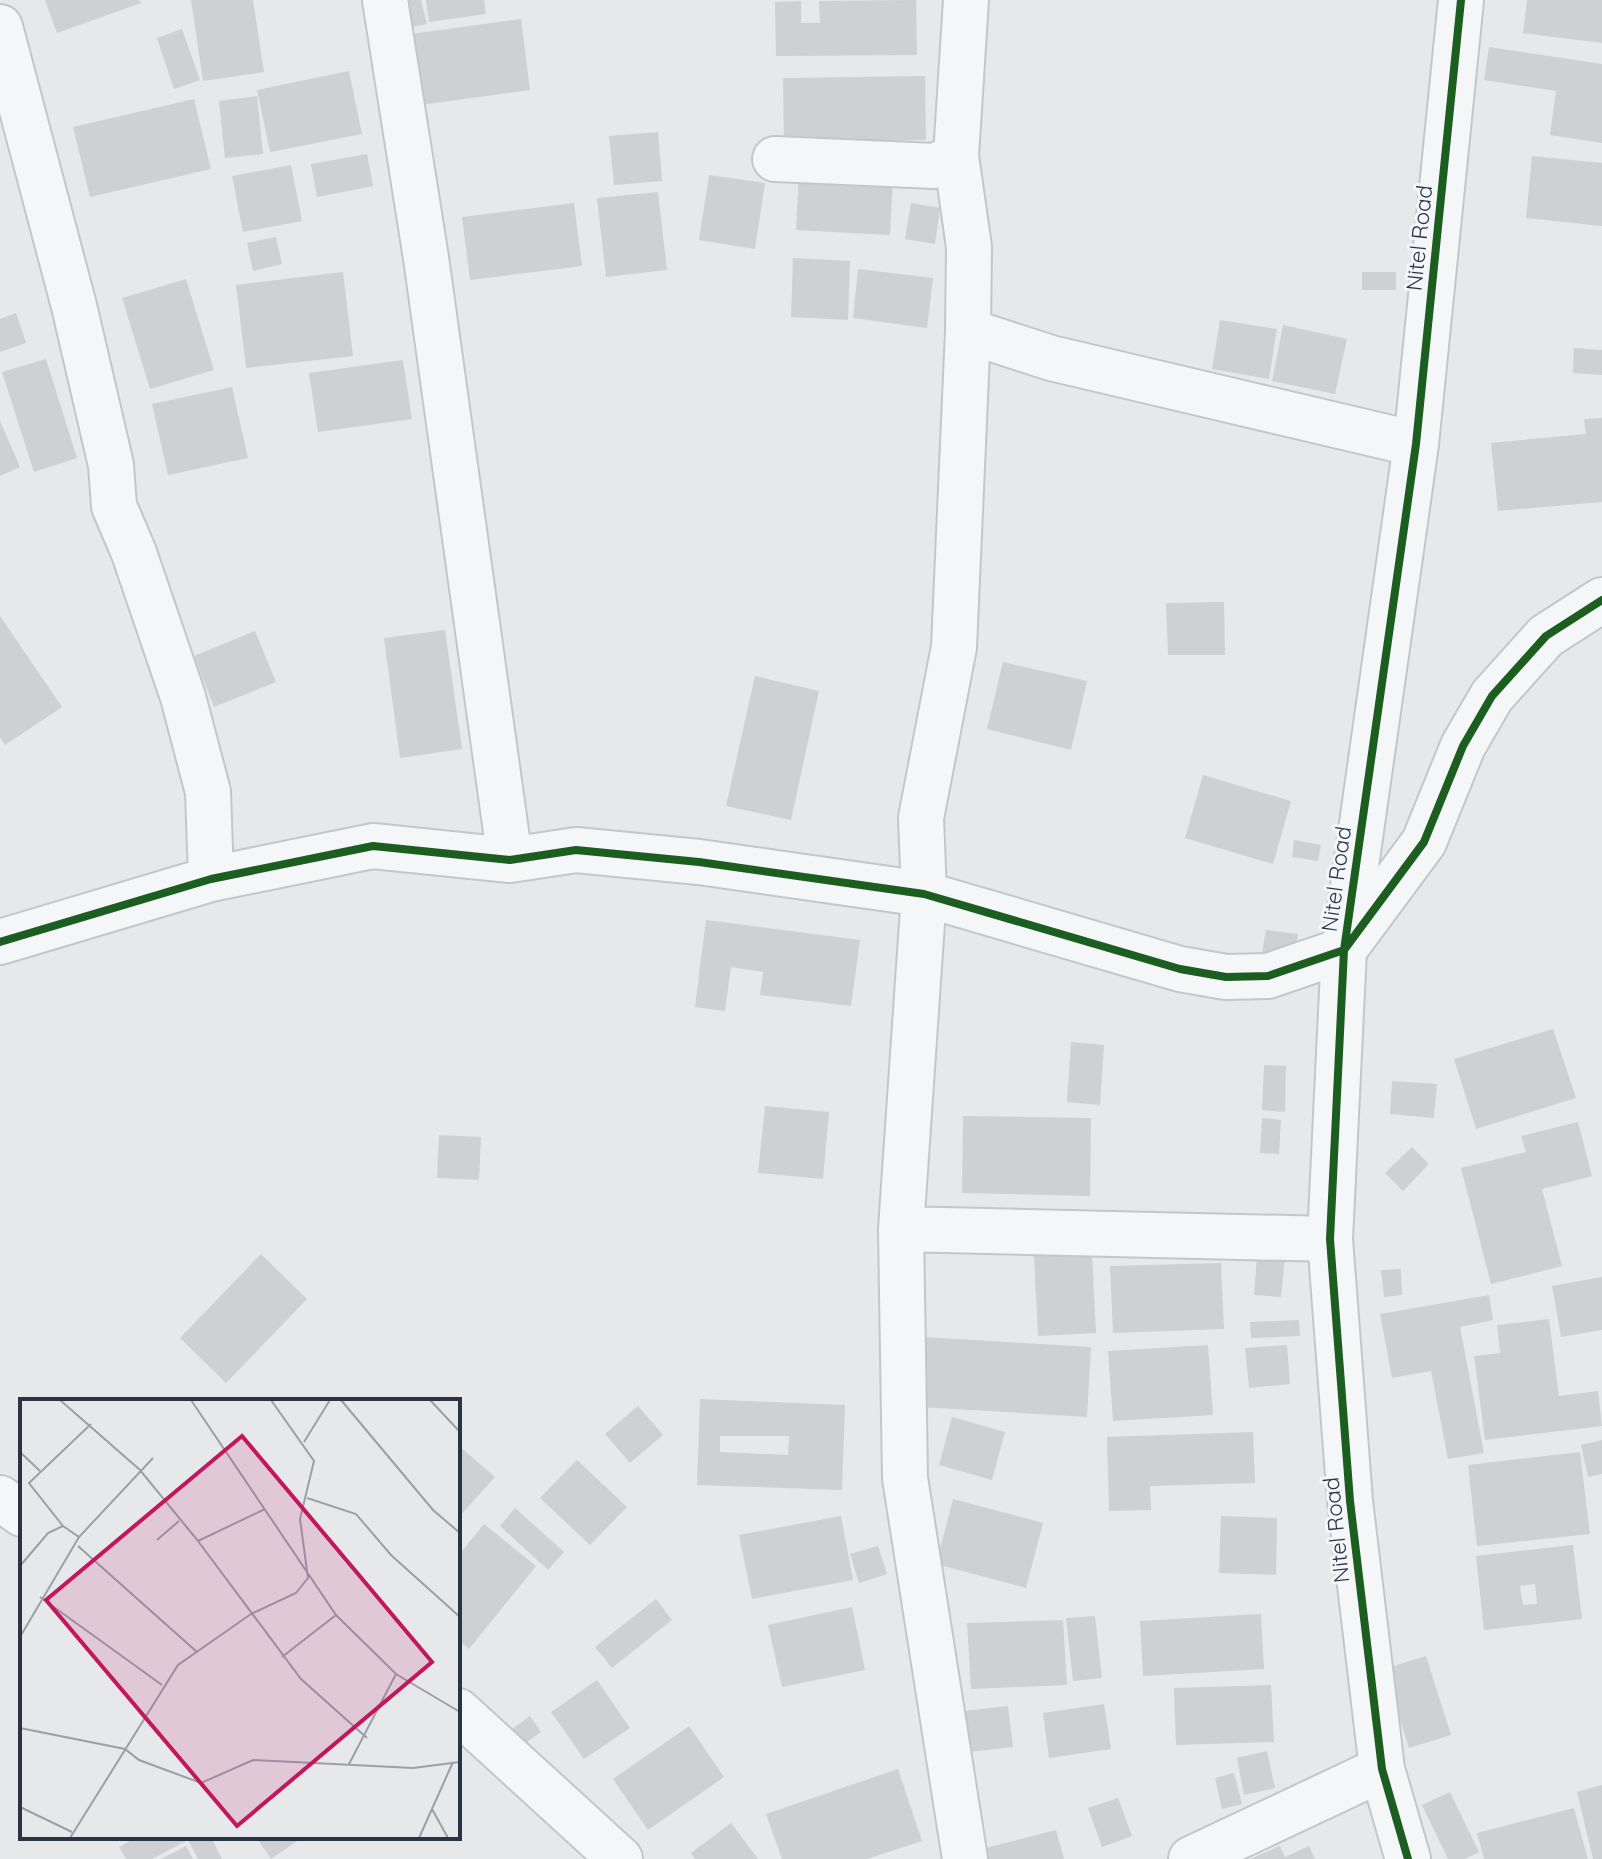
<svg xmlns="http://www.w3.org/2000/svg" width="1602" height="1859" font-family="Quicksand,sans-serif">
  <rect width="100%" height="100%" fill="#e6e8ea"/>
  <path fill="#ced0d3" fill-rule="evenodd" d="M 45,0 L 139,0 L 141,3 L 57,33 Z
    M 191,0 L 253,0 L 264,72 L 203,81 Z
    M 409,0 L 421,0 L 427,24 L 402,29 L 396,3 Z
    M 426,0 L 484,0 L 486,14 L 429,22 Z
    M 916,0 L 917,55 L 776,56 L 775,2 L 801,1 L 801,23 L 820,23 L 819,1 Z
    M 1527,0 L 1602,0 L 1602,43 L 1523,33 Z
    M 521,19 L 530,90 L 420,105 L 411,34 Z
    M 182,29 L 200,80 L 174,89 L 157,38 Z
    M 1489,47 L 1602,64 L 1602,143 L 1550,135 L 1556,91 L 1484,80 Z
    M 349,71 L 362,134 L 270,152 L 257,90 Z
    M 925,76 L 926,140 L 784,142 L 783,78 Z
    M 257,96 L 263,154 L 225,158 L 219,101 Z
    M 194,99 L 211,169 L 90,197 L 73,127 Z
    M 658,132 L 662,181 L 614,185 L 609,136 Z
    M 367,154 L 373,186 L 317,197 L 311,164 Z
    M 1532,156 L 1602,163 L 1602,226 L 1526,218 Z
    M 291,165 L 302,221 L 243,232 L 232,176 Z
    M 799,173 L 893,178 L 890,235 L 796,230 Z
    M 709,175 L 765,183 L 755,249 L 699,240 Z
    M 658,192 L 667,270 L 606,277 L 597,198 Z
    M 574,203 L 582,266 L 470,280 L 462,217 Z
    M 911,203 L 940,208 L 935,244 L 905,239 Z
    M 276,237 L 282,264 L 253,271 L 247,243 Z
    M 793,258 L 850,261 L 848,320 L 791,317 Z
    M 858,269 L 933,278 L 927,328 L 853,318 Z
    M 343,272 L 353,356 L 246,368 L 236,285 Z
    M 1362,272 L 1396,272 L 1396,290 L 1362,290 Z
    M 186,279 L 214,370 L 150,389 L 122,298 Z
    M 16,313 L 26,343 L 0,352 L 0,319 Z
    M 1220,320 L 1277,329 L 1269,379 L 1212,369 Z
    M 1283,325 L 1347,339 L 1335,394 L 1272,381 Z
    M 1574,348 L 1602,350 L 1602,375 L 1573,373 Z
    M 46,359 L 77,458 L 34,472 L 2,372 Z
    M 403,360 L 412,419 L 318,432 L 309,373 Z
    M 232,387 L 248,458 L 168,475 L 152,404 Z
    M 1602,418 L 1602,502 L 1498,511 L 1491,443 L 1586,434 L 1584,419 Z
    M 0,421 L 20,467 L 0,476 Z
    M 1224,602 L 1225,655 L 1168,655 L 1166,603 Z
    M 0,616 L 62,707 L 5,745 L 0,737 Z
    M 445,630 L 462,749 L 400,758 L 384,638 Z
    M 255,631 L 276,682 L 214,707 L 194,656 Z
    M 1003,662 L 1087,681 L 1071,750 L 987,729 Z
    M 755,676 L 819,691 L 791,820 L 726,806 Z
    M 1203,775 L 1291,801 L 1273,864 L 1185,838 Z
    M 1294,840 L 1321,845 L 1318,861 L 1292,857 Z
    M 706,920 L 860,940 L 851,1006 L 760,995 L 763,972 L 731,967 L 725,1011 L 695,1007 Z
    M 1266,930 L 1298,934 L 1295,956 L 1262,952 Z
    M 1553,1029 L 1576,1098 L 1476,1129 L 1454,1059 Z
    M 1071,1042 L 1104,1045 L 1100,1105 L 1067,1102 Z
    M 1264,1065 L 1286,1066 L 1285,1112 L 1262,1110 Z
    M 1392,1081 L 1437,1084 L 1434,1118 L 1390,1114 Z
    M 765,1106 L 829,1112 L 823,1179 L 758,1173 Z
    M 963,1116 L 1091,1118 L 1090,1196 L 962,1193 Z
    M 1262,1118 L 1281,1120 L 1279,1154 L 1260,1153 Z
    M 1578,1122 L 1592,1176 L 1542,1189 L 1562,1266 L 1491,1284 L 1461,1168 L 1526,1152 L 1521,1136 Z
    M 439,1135 L 481,1137 L 479,1180 L 437,1178 Z
    M 1412,1147 L 1429,1164 L 1403,1191 L 1385,1173 Z
    M 1092,1253 L 1096,1333 L 1038,1336 L 1034,1256 Z
    M 261,1254 L 307,1299 L 226,1383 L 180,1338 Z
    M 1257,1255 L 1285,1257 L 1281,1297 L 1254,1295 Z
    M 1221,1263 L 1224,1329 L 1113,1333 L 1110,1266 Z
    M 1401,1269 L 1402,1295 L 1384,1297 L 1381,1270 Z
    M 1602,1277 L 1602,1330 L 1561,1337 L 1552,1286 Z
    M 1489,1295 L 1493,1320 L 1460,1327 L 1484,1453 L 1448,1459 L 1431,1371 L 1392,1378 L 1380,1314 Z
    M 1549,1319 L 1559,1396 L 1598,1391 L 1602,1426 L 1485,1440 L 1474,1356 L 1500,1353 L 1497,1325 Z
    M 1299,1320 L 1300,1336 L 1251,1338 L 1250,1322 Z
    M 924,1337 L 1091,1347 L 1087,1417 L 920,1407 Z
    M 1208,1345 L 1213,1415 L 1113,1421 L 1108,1351 Z
    M 1287,1345 L 1290,1384 L 1249,1388 L 1245,1348 Z
    M 700,1399 L 845,1405 L 842,1490 L 697,1485 ZM 720,1436 L 789,1436 L 788,1455 L 720,1452 Z
    M 638,1406 L 663,1435 L 630,1463 L 605,1434 Z
    M 952,1417 L 1005,1432 L 992,1480 L 939,1465 Z
    M 1253,1432 L 1255,1483 L 1150,1486 L 1151,1510 L 1109,1511 L 1107,1437 Z
    M 1602,1440 L 1602,1474 L 1588,1477 L 1581,1445 Z
    M 458,1445 L 495,1477 L 458,1518 Z
    M 1580,1452 L 1590,1534 L 1477,1546 L 1468,1465 Z
    M 577,1460 L 627,1507 L 590,1545 L 540,1498 Z
    M 953,1499 L 1043,1523 L 1026,1588 L 936,1564 Z
    M 515,1508 L 564,1552 L 548,1570 L 500,1526 Z
    M 841,1516 L 853,1580 L 752,1599 L 739,1535 Z
    M 1221,1516 L 1277,1518 L 1276,1575 L 1219,1573 Z
    M 484,1524 L 536,1566 L 469,1649 L 458,1640 L 458,1556 Z
    M 1573,1545 L 1582,1619 L 1484,1630 L 1476,1556 ZM 1535,1584 L 1537,1604 L 1523,1605 L 1520,1586 Z
    M 878,1546 L 887,1574 L 859,1583 L 850,1554 Z
    M 656,1599 L 672,1620 L 612,1668 L 595,1647 Z
    M 852,1607 L 865,1670 L 782,1687 L 768,1625 Z
    M 1261,1614 L 1264,1669 L 1143,1676 L 1140,1621 Z
    M 1095,1616 L 1102,1678 L 1073,1681 L 1066,1618 Z
    M 1063,1620 L 1067,1685 L 971,1689 L 967,1623 Z
    M 1426,1656 L 1451,1735 L 1409,1748 L 1384,1669 Z
    M 597,1680 L 630,1728 L 584,1759 L 551,1712 Z
    M 1271,1685 L 1274,1742 L 1176,1745 L 1174,1688 Z
    M 1104,1704 L 1111,1749 L 1049,1758 L 1043,1713 Z
    M 1008,1706 L 1013,1747 L 969,1752 L 965,1711 Z
    M 530,1716 L 541,1732 L 519,1748 L 508,1732 Z
    M 689,1726 L 724,1777 L 648,1830 L 613,1779 Z
    M 1267,1751 L 1275,1788 L 1244,1795 L 1237,1758 Z
    M 898,1769 L 922,1841 L 867,1859 L 782,1859 L 766,1814 Z
    M 1234,1773 L 1242,1804 L 1222,1809 L 1215,1778 Z
    M 1602,1785 L 1602,1859 L 1593,1859 L 1577,1792 Z
    M 1450,1792 L 1479,1852 L 1465,1859 L 1448,1859 L 1422,1805 Z
    M 1118,1798 L 1132,1836 L 1102,1847 L 1088,1808 Z
    M 1574,1808 L 1588,1859 L 1484,1859 L 1477,1833 Z
    M 731,1823 L 758,1859 L 695,1859 L 691,1853 Z
    M 1056,1830 L 1064,1859 L 984,1859 L 981,1849 Z
    M 137,1837 L 211,1837 L 222,1859 L 198,1859 L 188,1840 L 152,1859 L 126,1859 L 119,1847 Z
    M 256,1837 L 303,1837 L 271,1859 Z
    M 186,1846 L 193,1859 L 161,1859 Z
    M 1280,1846 L 1285,1857 L 1309,1846 L 1315,1859 L 1250,1859 Z"/>
  <g fill="none" stroke-linecap="round" stroke-linejoin="round">
    <g stroke="#c4c6c8" stroke-width="48">
      <path id="minor" d="M 385,0 L 426,258 L 510,860
        M 966,0 L 956,156 L 969,247 L 968,331 L 1051,358 L 1416,444
        M 0,27 L 74,306 L 111,465 L 114,506 L 134,553 L 183,697 L 208,792 L 211,879
        M 775,159 L 935,166 L 956,156
        M 0,942 L 211,879 L 373,846 L 510,860 L 576,850 L 699,862 L 924,894 L 1180,969 L 1226,977 L 1268,976 L 1344,950 L 1424,842 L 1463,746 L 1492,696 L 1546,636 L 1602,600
        M 901,1229 L 1330,1239
        M 0,1498 L 22,1514
        M 458,1711 L 620,1859
        M 965,1859 L 905,1478 L 901,1229 L 924,894 L 921,818 L 954,647 L 968,331
        M 1191,1859 L 1382,1769
        M 1408,1859 L 1382,1769 L 1350,1501 L 1330,1239 L 1344,950 L 1416,444 L 1461,0"/>
    </g>
    <use href="#minor" stroke="#f5f6f7" stroke-width="44"/>
    <g stroke="#f4f6f9" stroke-width="13">
      <path id="cycleway" d="M 0,942 L 211,879 L 373,846 L 510,860 L 576,850 L 699,862 L 924,894 L 1180,969 L 1226,977 L 1268,976 L 1344,950 L 1424,842 L 1463,746 L 1492,696 L 1546,636 L 1602,600
        M 1408,1859 L 1382,1769 L 1350,1501 L 1330,1239 L 1344,950 L 1416,444 L 1461,0"/>
    </g>
    <use href="#cycleway" stroke="#1b5e20" stroke-width="8"/>
  </g>
  <g text-anchor="middle" stroke-width="6" stroke-linejoin="round" paint-order="stroke">
    <g font-size="22" fill="#2b3445" stroke="#f4f6f9">
      <text transform="translate(1419 238) rotate(-84)" y="8">Nitel Road</text>
      <text transform="translate(1336 879) rotate(-82)" y="8">Nitel Road</text>
      <text transform="translate(1336 1530) rotate(-96)" y="8">Nitel Road</text>
    </g>
  </g>
  <g transform="translate(20 1399)">
    <rect width="440" height="440" fill="#e6e8ea"/>
    <path fill="none" stroke="#9ba0a8" stroke-width="2" d="M 40,1 L 120,71 L 178,142 L 245,110M 171,1 L 316,216 L 376,275 L 440,313M 321,1 L 413,111 L 440,134M 410,1 L 440,33M 284,43 L 310,1M 0,53 L 20,72M 287,99 L 336,115 L 371,156 L 440,218M 59,138 L 43,127 L 9,84 L 71,25M 137,141 L 159,122M 178,142 L 281,280 L 347,339M 58,147 L 177,253M 0,167 L 28,134 L 43,127M 20,198 L 142,286M 0,238 L 59,138 L 133,59M 262,258 L 316,216M 0,329 L 105,350 L 119,361 L 181,384 L 233,361 L 393,369 L 440,363M 329,365 L 376,275M 0,408 L 52,433M 412,410 L 428,439M 50,439 L 158,266 L 231,215 L 276,194 L 288,179 L 280,120 L 294,62 L 251,1M 399,439 L 433,363"/>
    <path fill="#c2185b" fill-opacity="0.15" stroke="#c2185b" stroke-width="4" d="M 222,37 L 412,263 L 217,427 L 26,201 Z"/>
    <rect width="440" height="440" fill="none" stroke="#2b3445" stroke-width="4"/>
  </g>
</svg>
